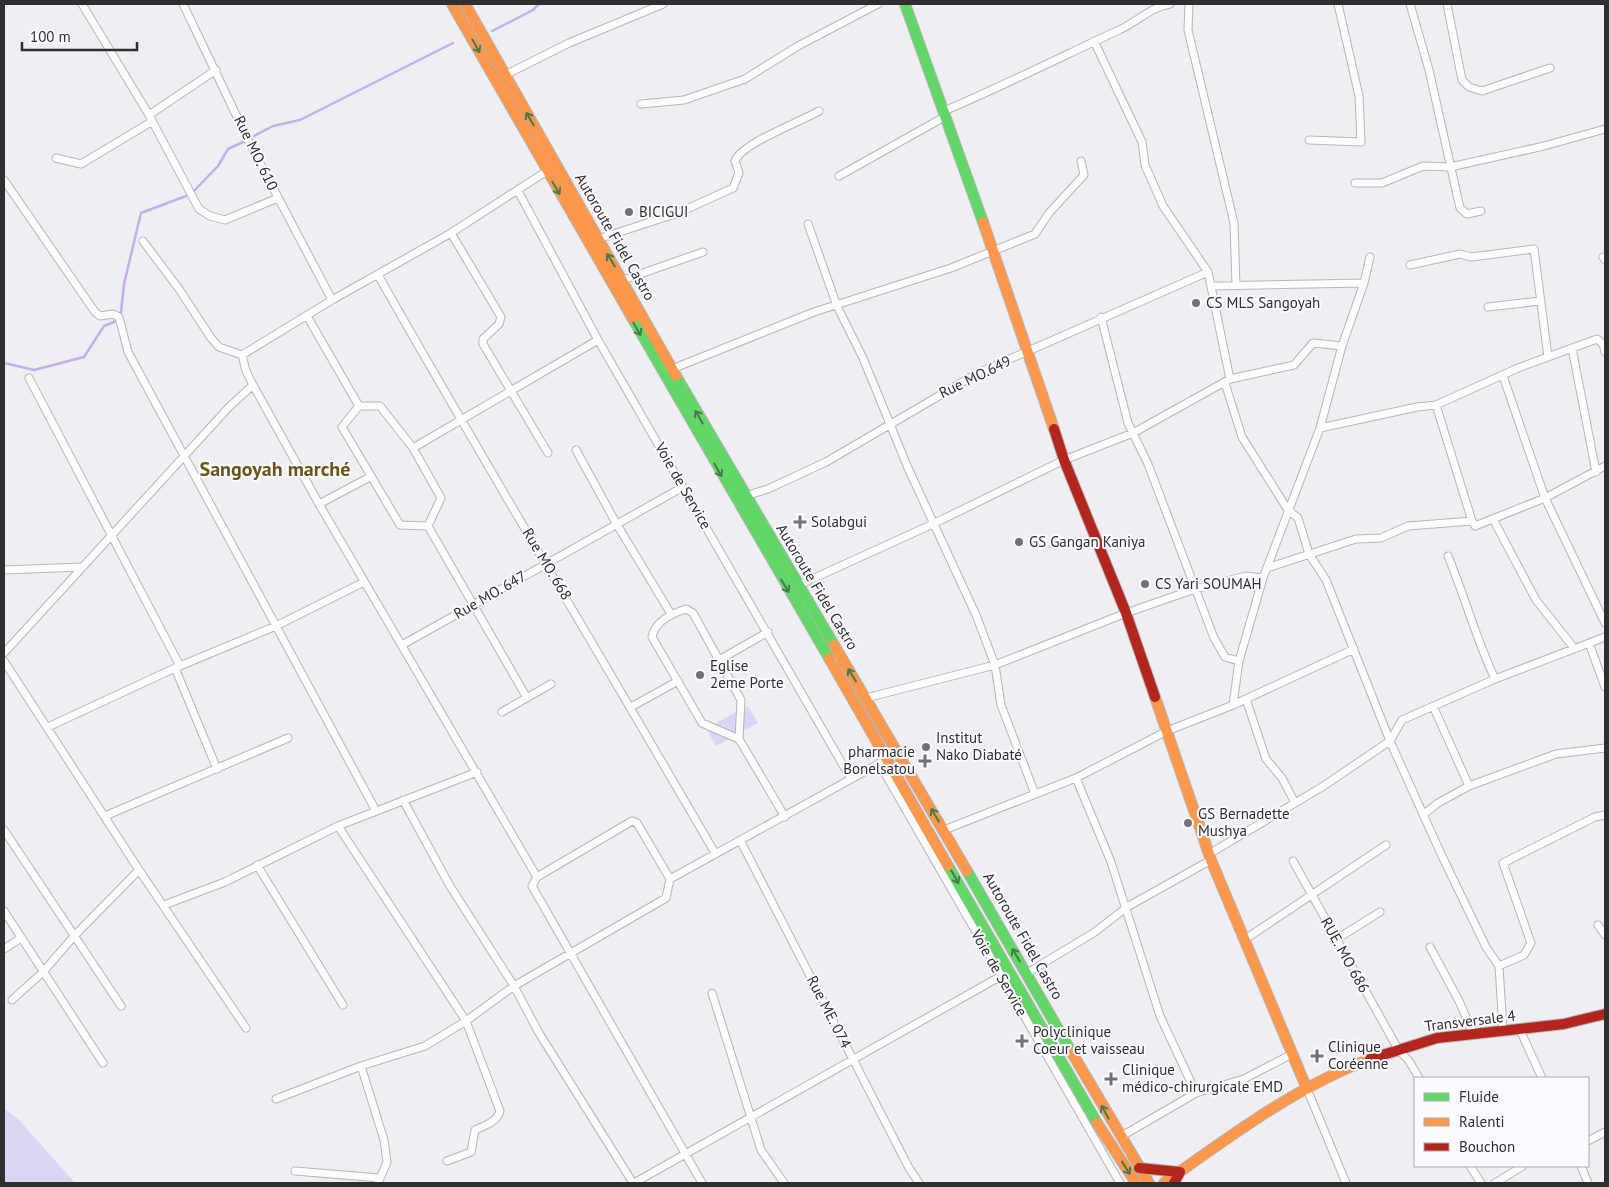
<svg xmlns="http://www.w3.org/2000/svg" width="1609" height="1187" font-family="'PT Sans',sans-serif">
  <rect width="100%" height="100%" fill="#efeef2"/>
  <path fill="#ddd5f5" d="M 748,706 L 758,723 L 716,746 L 706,728 Z
    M 4,1108 L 19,1120 L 75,1183 L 4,1183 Z"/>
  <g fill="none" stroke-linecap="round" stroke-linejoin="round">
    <path stroke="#c2afeb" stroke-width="2.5" d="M 492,31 L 533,10 L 539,4
      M 254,136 L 273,126 L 300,120 L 453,43
      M 193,192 L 218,166 L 228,149 L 245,141
      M 4,363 L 34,370 L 84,357 L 104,326 L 114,322 L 121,312 L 124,284 L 141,213 L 186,196"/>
    <g stroke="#b6b5b8" stroke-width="9">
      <path id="street" d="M 82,4 L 149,115 L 199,209 L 210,216 L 225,220 L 278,198
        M 183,4 L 250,144 L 332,300
        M 1189,4 L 1188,30 L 1234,223 L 1236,285
        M 1410,4 L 1429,70 L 1460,208 L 1467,214 L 1481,211
        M 1447,4 L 1462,80 L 1469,87 L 1482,91 L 1550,68
        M 1094,41 L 1142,142 L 1145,165 L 1163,206 L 1208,272
        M 505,75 L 569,43 L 663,4
        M 641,104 L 684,100 L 745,79 L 798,46 L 878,4
        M 944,111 C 1003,86 1061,57 1119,30 C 1137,22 1151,7 1170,4
        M 149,115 L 216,70
        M 1309,140 L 1361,142 L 1359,96 L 1338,4
        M 56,158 L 81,164 L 151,122
        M 839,176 L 946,116
        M 4,180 L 95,312 L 100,316 L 113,314 L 119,317 L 128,352 L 376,811
        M 1355,183 L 1382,183 L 1423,166 L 1450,167 L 1544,146 L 1605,129
        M 518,191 L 598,340 L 851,779
        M 808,224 L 837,306 L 863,358 L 908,468 L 976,615 L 995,665 L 1001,705 L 1035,794
        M 451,233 L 501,317 L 499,324 L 483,339 L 483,344 L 548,453
        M 598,239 L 678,213 L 733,188 L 739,173 L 735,161 C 742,143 800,122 819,111
        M 143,241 L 179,289 L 211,338 L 219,347 L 242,355
        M 1603,257 L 1605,260
        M 1410,265 L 1460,254 L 1471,257 L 1534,249 L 1548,357
        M 378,275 C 488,469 603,660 715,853
        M 623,280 L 703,252
        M 1212,286 L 1364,283
        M 1488,307 L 1540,301
        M 307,316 L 359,406 L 380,406 L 413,448 L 441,498 L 428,526
        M 1101,317 L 1128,423 L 1148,464 L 1214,638 L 1225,657 L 1239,661
        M 1572,348 L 1596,472
        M 672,369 L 814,312 L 951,268 L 1035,234 L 1049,213 L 1084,175 L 1081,161
        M 1503,376 L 1545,498 L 1605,623
        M 29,378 L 180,666
        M 1225,383 L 1242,437 L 1288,510 L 1298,518 L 1309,554 L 1326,580 L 1390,741 L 1441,854 L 1486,947 L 1499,966 L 1503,1030
        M 253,385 L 319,504 L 537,877 L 632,821 L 637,823 L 670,879 L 666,898 L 514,986 L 466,1021 L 425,1046 L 361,1066 L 384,1140 L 387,1162 L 378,1183
        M 1436,405 L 1472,521 L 1475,526 L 1545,498 L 1605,466
        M 359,406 L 342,427 L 400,525 L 428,526 L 527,698
        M 1320,428 L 1417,407 L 1436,405 L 1518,368 L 1597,339 L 1603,344 L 1605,352
        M 413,448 L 598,340
        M 576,450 L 616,523 L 671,614
        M 745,496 L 768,489 L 826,462 L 978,373 L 1208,272 L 1230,379
        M 319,504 L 370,477
        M 1493,519 L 1536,600 L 1574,648
        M 1448,556 C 1465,597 1476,639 1495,679
        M 1267,568 L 1356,539 L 1381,538 L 1408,526 L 1472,521
        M 4,570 L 82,567
        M 799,585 L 935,523 L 1064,460 L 1133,433 L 1230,379 L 1294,365 L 1313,343 L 1342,346
        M 1589,643 L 1605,687
        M 402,645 L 683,487
        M 4,653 L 229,407 L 253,385 L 246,371 L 242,355 L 332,300 L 451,233 L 547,171
        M 719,660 L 768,632
        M 4,661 L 139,870 L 246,1028
        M 175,668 L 217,769
        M 866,698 L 995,665 L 1126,613 L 1195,589 L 1246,576 L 1263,578
        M 1246,699 L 1266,759 L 1282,778 L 1295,803
        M 1233,705 L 1239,661 L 1263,578 L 1320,428 L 1342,346 L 1364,283 L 1370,257
        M 1433,706 L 1469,786 L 1556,754 L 1605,748
        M 631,707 L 678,681
        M 502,712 L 551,684
        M 48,727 L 175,668 L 276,626 L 364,582
        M 739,739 L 741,700 L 693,613 L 686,609 C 673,613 655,621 652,637 L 702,723 L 739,739 L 785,817
        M 879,763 L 1120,1183
        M 1076,778 L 1111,862 L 1160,1016 L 1196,1093 L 1120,1137
        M 403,800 L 450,886 L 514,986 L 539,1033 L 633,1183
        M 1423,815 L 1438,803 L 1469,786
        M 105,816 L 288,738
        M 338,826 L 466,1021 L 500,1111 C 497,1122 486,1125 475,1130 L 471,1152 L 447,1161
        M 4,830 L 121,1006
        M 944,830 L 1076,778 L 1167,731 L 1233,705 L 1354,649
        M 740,840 L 909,1168 L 919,1183
        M 1209,854 L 1322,787 L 1390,741 L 1402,720 L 1495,679 L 1605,637
        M 1293,861 L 1398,1049 L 1409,1061 L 1419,1078
        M 257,865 L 343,1005
        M 537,877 L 532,886 L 702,1183
        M 670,879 L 882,762
        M 164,905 L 225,882 L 338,826 L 477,772
        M 4,911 L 103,1063
        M 1598,925 L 1605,935
        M 1244,940 L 1386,845
        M 1335,940 L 1380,912
        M 1430,947 L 1459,1001 L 1473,1033
        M 4,949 L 21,938
        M 1499,966 L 1524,955 L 1531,943 L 1503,863 L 1595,817 L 1605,815
        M 1027,973 L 1095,932 L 1127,907 L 1211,860
        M 712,993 L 761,1150 L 784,1183
        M 12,1000 L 43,972 L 75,935 L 139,870
        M 1520,1030 L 1542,1078
        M 1307,1089 L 1346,1183
        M 1196,1093 L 1244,1079 L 1292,1054
        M 276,1099 L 361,1066
        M 1588,1141 L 1605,1132
        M 1470,1166 L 1481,1183
        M 1581,1166 L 1588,1183
        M 295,1171 L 380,1178
        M 634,1183 L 1001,976
        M 1495,1183 L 1523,1166"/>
    </g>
    <g stroke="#b6b5b8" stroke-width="12">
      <path id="fast" d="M 905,4 L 983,222
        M 633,319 L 829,658
        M 676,376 L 834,645
        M 948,866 L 1097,1123
        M 967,871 L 1072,1053"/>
    </g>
    <g stroke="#b6b5b8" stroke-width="12">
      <path id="slow" d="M 452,4 L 633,319
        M 465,4 L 676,376
        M 983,222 L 1054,429
        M 834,645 L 967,871
        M 829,658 L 948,866
        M 1155,697 L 1211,860 L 1307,1089
        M 1072,1053 L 1149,1183
        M 1097,1123 L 1136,1183
        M 1164,1183 C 1229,1137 1295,1087 1370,1059"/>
    </g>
    <g stroke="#b6b5b8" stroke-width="12">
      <path id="jam" d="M 1054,429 L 1064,460 L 1126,613 L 1155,697
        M 1370,1059 L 1437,1038 L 1564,1024 L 1605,1014
        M 1139,1168 L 1180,1172 L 1174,1183"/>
    </g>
    <use href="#street" stroke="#fdfcfd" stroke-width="7"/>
    <use href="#fast" stroke="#63d668" stroke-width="10"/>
    <use href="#slow" stroke="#ff974d" stroke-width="10"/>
    <use href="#jam" stroke="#b3261e" stroke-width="10"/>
  </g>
  <defs><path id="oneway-shaft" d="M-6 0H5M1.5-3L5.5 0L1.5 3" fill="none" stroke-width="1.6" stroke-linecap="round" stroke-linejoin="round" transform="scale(1.25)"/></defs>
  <g stroke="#467a4a">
    <use href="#oneway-shaft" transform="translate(476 46) rotate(61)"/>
    <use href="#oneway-shaft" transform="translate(530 119) rotate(-120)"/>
    <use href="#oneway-shaft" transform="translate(556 188) rotate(60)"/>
    <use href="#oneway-shaft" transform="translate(611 260) rotate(-121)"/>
    <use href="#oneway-shaft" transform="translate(637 329) rotate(60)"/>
    <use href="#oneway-shaft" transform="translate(699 417) rotate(-120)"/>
    <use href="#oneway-shaft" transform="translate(718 470) rotate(60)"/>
    <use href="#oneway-shaft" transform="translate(785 586) rotate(59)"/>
    <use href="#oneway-shaft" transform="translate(852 675) rotate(-122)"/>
    <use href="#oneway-shaft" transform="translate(935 815) rotate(-121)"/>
    <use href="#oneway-shaft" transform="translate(955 877) rotate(61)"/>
    <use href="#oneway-shaft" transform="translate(1016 955) rotate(-120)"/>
    <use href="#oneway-shaft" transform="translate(1105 1112) rotate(-119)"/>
    <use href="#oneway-shaft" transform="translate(1126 1168) rotate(58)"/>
  </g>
  <g fill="#727275" stroke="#fbfaff" stroke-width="2">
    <circle cx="629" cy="212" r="5"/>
    <circle cx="1196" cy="303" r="5"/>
    <path d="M797.5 514.5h5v5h5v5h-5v5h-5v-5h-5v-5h5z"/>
    <circle cx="1019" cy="542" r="5"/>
    <circle cx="1145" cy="584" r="5"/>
    <circle cx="700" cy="675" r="5"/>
    <circle cx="926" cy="747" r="5"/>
    <path d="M922.5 753.5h5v5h5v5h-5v5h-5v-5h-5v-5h5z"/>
    <circle cx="1188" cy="823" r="5"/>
    <path d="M1019.5 1033.5h5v5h5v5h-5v5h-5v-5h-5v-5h5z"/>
    <path d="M1314.5 1048.5h5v5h5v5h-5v5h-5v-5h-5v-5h5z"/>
    <path d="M1108.5 1071.5h5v5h5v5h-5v5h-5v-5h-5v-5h5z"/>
  </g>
  <g text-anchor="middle" stroke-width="4" stroke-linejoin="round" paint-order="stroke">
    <g font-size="15" fill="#2f2f32" stroke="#fbfaff">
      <text transform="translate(256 153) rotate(64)" y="5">Rue MO. 610</text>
      <text transform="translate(615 237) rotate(60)" y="5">Autoroute Fidel Castro</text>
      <text transform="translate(975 377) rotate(-26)" y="5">Rue MO.649</text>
      <text transform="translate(683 486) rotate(60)" y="5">Voie de Service</text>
      <text transform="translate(547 564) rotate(59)" y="5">Rue MO. 668</text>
      <text transform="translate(817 587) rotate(59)" y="5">Autoroute Fidel Castro</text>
      <text transform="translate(490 595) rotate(-30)" y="5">Rue MO. 647</text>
      <text transform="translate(1023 936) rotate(60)" y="5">Autoroute Fidel Castro</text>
      <text transform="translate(1345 955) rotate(61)" y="5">RUE. MO 686</text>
      <text transform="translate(999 973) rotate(60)" y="5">Voie de Service</text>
      <text transform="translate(829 1012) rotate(63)" y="5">Rue ME. 074</text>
      <text transform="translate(1470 1021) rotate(-7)" y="5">Transversale 4</text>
    </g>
    <g font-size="15" fill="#2f2f32" stroke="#fbfaff" text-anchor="start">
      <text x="639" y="217">BICIGUI</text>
      <text x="1206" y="308">CS MLS Sangoyah</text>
      <text x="811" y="527">Solabgui</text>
      <text x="1029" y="547">GS Gangan Kaniya</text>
      <text x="1155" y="589">CS Yari SOUMAH</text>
      <text x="710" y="671">Eglise<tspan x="710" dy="17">2eme Porte</tspan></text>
      <text x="936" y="743">Institut<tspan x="936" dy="17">Nako Diabaté</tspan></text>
      <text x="915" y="757" text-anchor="end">pharmacie<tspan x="915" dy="17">Bonelsatou</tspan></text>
      <text x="1198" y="819">GS Bernadette<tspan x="1198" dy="17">Mushya</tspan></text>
      <text x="1033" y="1037">Polyclinique<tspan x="1033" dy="17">Coeur et vaisseau</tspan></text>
      <text x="1328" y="1052">Clinique<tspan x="1328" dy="17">Coréenne</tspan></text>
      <text x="1122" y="1075">Clinique<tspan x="1122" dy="17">médico-chirurgicale EMD</tspan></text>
    </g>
    <g font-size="20" font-weight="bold" fill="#6a541a" stroke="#fbfaff">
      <text x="275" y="476">Sangoyah marché</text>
    </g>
  </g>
  <rect width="1609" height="1187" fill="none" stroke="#2f2f32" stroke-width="10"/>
  <rect x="1414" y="1077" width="175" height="90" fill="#fbfaff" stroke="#a9a9ad"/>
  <rect x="1424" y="1093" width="25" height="8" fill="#63d668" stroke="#a9a9ad"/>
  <text x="1459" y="1102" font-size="15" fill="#2f2f32">Fluide</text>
  <rect x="1424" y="1118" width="25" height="8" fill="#ff974d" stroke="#a9a9ad"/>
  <text x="1459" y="1127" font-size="15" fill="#2f2f32">Ralenti</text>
  <rect x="1424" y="1143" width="25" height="8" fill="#b3261e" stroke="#a9a9ad"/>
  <text x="1459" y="1152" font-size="15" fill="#2f2f32">Bouchon</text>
  <path d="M22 42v8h115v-8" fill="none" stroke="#2f2f32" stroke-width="2.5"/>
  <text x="30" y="42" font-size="15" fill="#2f2f32" stroke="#fbfaff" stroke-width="4" paint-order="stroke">100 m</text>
</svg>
